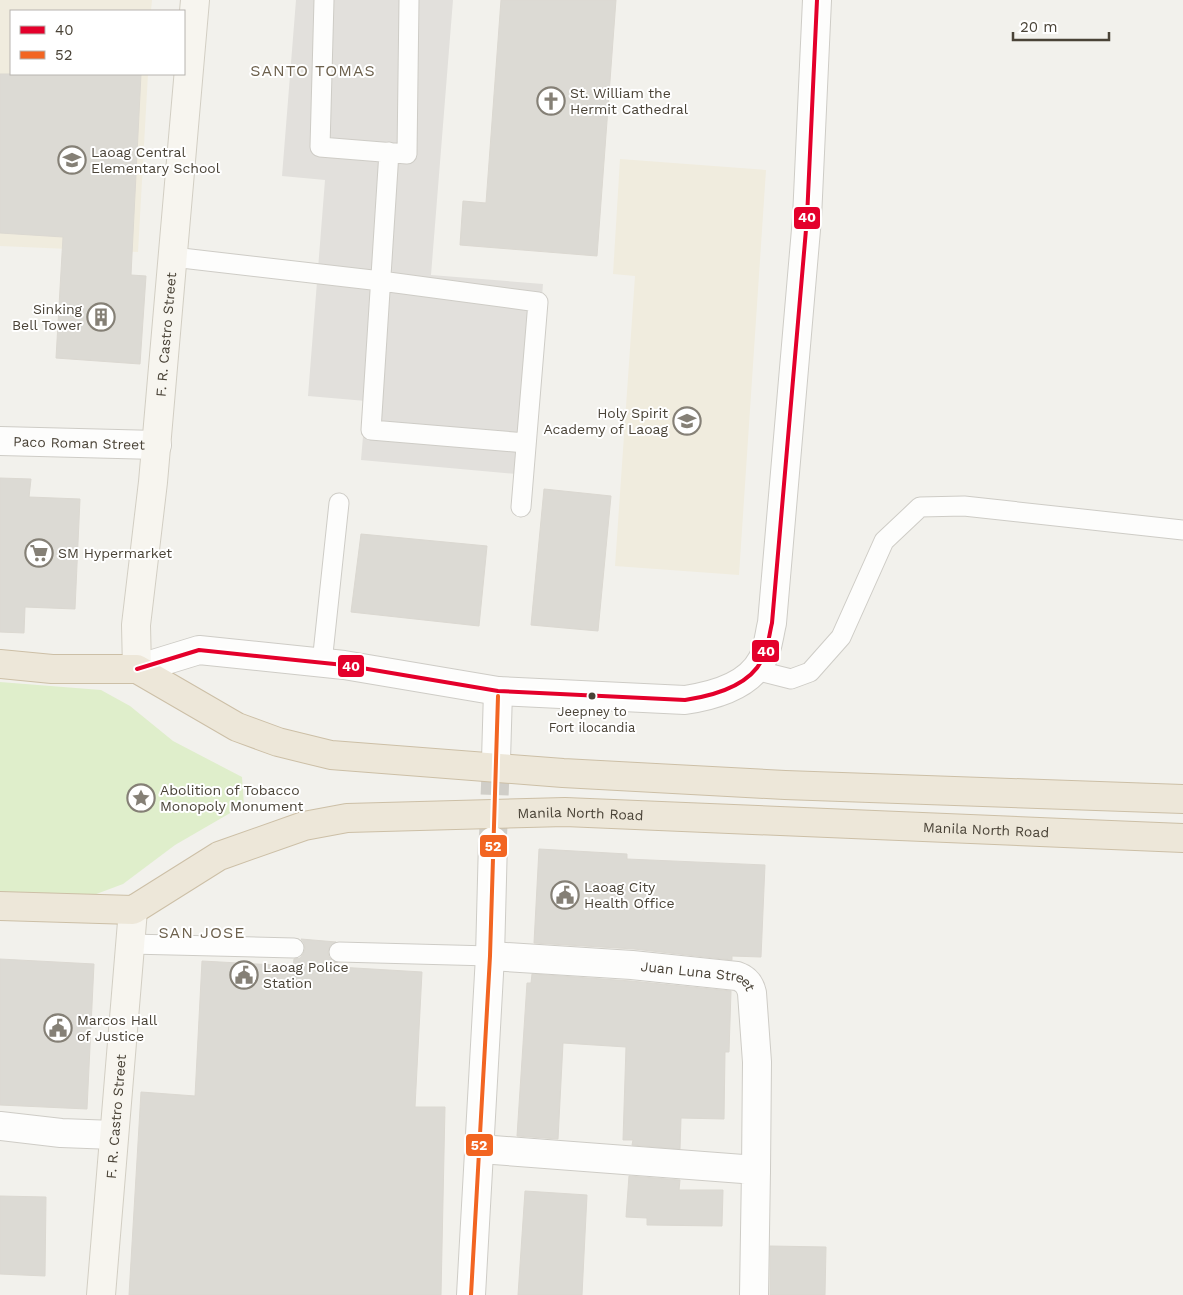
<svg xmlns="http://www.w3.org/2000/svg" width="1183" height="1295" font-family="'Work Sans',sans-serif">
  <rect width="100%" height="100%" fill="#f2f1ec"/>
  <path fill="#f0ecde" d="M 0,0 L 152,0 L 151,11 L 11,11 L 11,74 L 148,74 L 138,252 L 0,246 Z
    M 620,159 L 766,170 L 739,575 L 615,566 L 635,276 L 613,274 Z"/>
  <path fill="#dfeecb" d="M 0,682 L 101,690 L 130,706 L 173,741 L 242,777 L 244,805 L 175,845 L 123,884 L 91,896 L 0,893 Z"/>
  <path fill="#e2e0dc" d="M 296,0 L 453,0 L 431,275 L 543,284 L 528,475 L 361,460 L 366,401 L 308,396 L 325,180 L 282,176 Z"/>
  <path fill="#dcdad4" stroke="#dbd8d1" d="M 501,0 L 616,0 L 597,256 L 460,245 L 463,201 L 486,203 Z
    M 0,74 L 141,74 L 131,275 L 146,276 L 140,364 L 56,358 L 63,237 L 0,233 Z
    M 0,478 L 31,479 L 29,497 L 80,499 L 75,609 L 25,607 L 24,633 L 0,632 Z
    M 544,489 L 611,496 L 598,631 L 531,625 Z
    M 361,534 L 487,546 L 479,626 L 351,612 Z
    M 539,849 L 627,854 L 627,859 L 765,865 L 761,957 L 732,956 L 732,960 L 634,949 L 534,943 Z
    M 301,939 L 336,942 L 330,946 L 328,952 L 329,957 L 333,961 L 338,963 L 338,967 L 422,972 L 415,1107 L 445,1107 L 441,1295 L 129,1295 L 141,1092 L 195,1096 L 202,961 L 293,966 L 294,959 L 300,958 L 303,954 L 305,949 L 304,943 Z
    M 0,959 L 94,964 L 87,1109 L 0,1105 Z
    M 532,974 L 631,981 L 731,991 L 729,1052 L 725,1052 L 724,1119 L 681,1118 L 680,1149 L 632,1145 L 633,1140 L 623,1140 L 626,1047 L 563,1043 L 558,1139 L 517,1136 L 527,983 L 531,983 Z
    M 629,1176 L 680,1180 L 679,1190 L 723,1190 L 722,1226 L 647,1225 L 647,1218 L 626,1217 Z
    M 525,1191 L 587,1195 L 582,1295 L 518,1295 Z
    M 0,1196 L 46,1197 L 45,1276 L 0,1274 Z
    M 770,1246 L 826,1247 L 825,1295 L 770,1295 Z"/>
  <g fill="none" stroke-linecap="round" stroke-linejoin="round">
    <path stroke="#d0cec8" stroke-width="28" stroke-dasharray="28 14" stroke-linecap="butt" d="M 493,837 L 496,760"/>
    <g stroke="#ceccc6" stroke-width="21">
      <path id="lane" d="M 324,0 L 320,147 L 407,154 L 409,0
        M 389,152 L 371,430 L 526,443
        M 173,257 L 381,281 L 538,302 L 521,507
        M 322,663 L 339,503
        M 755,670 L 791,679 L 810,672 L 841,637 L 884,541 L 920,507 L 964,506 L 1183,530
        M 130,944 L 294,948
        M 339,952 L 490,956"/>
    </g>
    <g stroke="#ceccc6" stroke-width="30">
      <g id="street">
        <path id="s1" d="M 0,441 L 157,445"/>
        <path d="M 137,669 L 199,650 L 344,665 L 498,691 L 685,700 C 712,696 748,687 762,660 C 768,650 769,635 772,623 L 807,218 L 817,0"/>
        <path d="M 496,760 L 498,691"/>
        <path id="s2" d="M 490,956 L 632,965 L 737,976 C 746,979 750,984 752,993 L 757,1062 L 756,1170"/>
        <path d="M 0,1126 L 61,1133 L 114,1135"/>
        <path d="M 480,1149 L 756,1170 L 754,1295"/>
        <path d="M 471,1295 L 490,956 L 493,841"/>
      </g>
    </g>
    <g stroke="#d2cec3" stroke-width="30">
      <g id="secondary">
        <path id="s3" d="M 137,669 L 136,625 L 153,482 L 195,0"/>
        <path id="s4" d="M 101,1295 L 133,910"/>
      </g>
    </g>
    <g stroke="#ccbfa6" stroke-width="30">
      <g id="highway">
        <path d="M 0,664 L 52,669 L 137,669 L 237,727 L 278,742 L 331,755 L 563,773 L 785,785 L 1183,799"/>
        <path id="s5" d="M 0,906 L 133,910 L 219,856 L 304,826 L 347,818 L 565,812 L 1183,838"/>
      </g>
    </g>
    <use href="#lane" stroke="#fdfdfc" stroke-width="19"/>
    <use href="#street" stroke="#fdfdfc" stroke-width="28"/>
    <use href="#secondary" stroke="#f7f5ef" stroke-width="28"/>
    <use href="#highway" stroke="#ede7d9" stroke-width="28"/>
    <g stroke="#fff" stroke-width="8">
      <path id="bus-1" d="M 137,669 L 199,650 L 344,665 L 498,691 L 685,700 C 712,696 748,687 762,660 C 768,650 769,635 772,623 L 807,218 L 817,0"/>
    </g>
    <g stroke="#fff" stroke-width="8">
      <path id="bus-2" d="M 471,1295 L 490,956 L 498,696"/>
    </g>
    <use href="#bus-1" stroke="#e4002b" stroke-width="4"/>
    <use href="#bus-2" stroke="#f26522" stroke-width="4"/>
  </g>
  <defs>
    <g id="church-ring" transform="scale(1.4375)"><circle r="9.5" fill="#fff" stroke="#858076" stroke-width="1.5"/><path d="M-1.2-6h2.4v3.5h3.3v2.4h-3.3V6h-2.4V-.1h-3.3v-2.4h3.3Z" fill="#858076"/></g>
    <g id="school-ring" transform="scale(1.4375)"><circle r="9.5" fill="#fff" stroke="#858076" stroke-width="1.5"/><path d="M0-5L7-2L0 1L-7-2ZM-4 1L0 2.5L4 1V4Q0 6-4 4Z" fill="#858076"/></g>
    <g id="building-ring" transform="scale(1.4375)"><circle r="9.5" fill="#fff" stroke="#858076" stroke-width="1.5"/><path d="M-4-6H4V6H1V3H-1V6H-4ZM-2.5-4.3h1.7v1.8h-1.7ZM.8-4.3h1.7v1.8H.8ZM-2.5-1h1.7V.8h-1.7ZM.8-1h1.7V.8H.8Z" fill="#858076"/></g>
    <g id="supermarket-ring" transform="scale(1.4375)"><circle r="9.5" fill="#fff" stroke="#858076" stroke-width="1.5"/><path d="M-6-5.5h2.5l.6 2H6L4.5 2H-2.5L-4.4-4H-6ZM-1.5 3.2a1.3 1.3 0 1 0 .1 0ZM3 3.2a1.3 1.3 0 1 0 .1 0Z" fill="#858076"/></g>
    <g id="sight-ring" transform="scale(1.4375)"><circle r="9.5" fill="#fff" stroke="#858076" stroke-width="1.5"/><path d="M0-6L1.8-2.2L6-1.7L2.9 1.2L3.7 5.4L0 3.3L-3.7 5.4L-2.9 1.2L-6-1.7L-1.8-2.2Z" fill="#858076"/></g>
    <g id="civic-ring" transform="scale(1.4375)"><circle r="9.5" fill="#fff" stroke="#858076" stroke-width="1.5"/><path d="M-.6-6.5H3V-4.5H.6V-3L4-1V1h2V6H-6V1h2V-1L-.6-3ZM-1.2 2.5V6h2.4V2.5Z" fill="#858076"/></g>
  </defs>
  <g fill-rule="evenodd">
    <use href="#church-ring" x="551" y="101"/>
    <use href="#school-ring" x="72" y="160"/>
    <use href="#building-ring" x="101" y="317"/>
    <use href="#school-ring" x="687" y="421"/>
    <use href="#supermarket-ring" x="39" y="553"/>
    <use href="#sight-ring" x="141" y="798"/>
    <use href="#civic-ring" x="565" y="895"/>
    <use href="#civic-ring" x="244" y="975"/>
    <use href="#civic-ring" x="58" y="1028"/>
  </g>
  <circle fill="#4a4337" stroke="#fff" stroke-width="2" cx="592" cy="696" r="4.5"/>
  <g text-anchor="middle" stroke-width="4" stroke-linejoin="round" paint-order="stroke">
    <g font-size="13" fill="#4a4337" stroke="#fff">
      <text x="592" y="716">Jeepney to<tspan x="592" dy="16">Fort ilocandia</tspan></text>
    </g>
    <g font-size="14" fill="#4a4337" stroke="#fff" text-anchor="start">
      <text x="570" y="98">St. William the<tspan x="570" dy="16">Hermit Cathedral</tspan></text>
      <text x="91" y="157">Laoag Central<tspan x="91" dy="16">Elementary School</tspan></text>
      <text x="82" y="314" text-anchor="end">Sinking<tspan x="82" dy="16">Bell Tower</tspan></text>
      <text x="668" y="418" text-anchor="end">Holy Spirit<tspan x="668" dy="16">Academy of Laoag</tspan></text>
      <text x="58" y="558">SM Hypermarket</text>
      <text x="160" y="795">Abolition of Tobacco<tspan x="160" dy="16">Monopoly Monument</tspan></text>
      <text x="584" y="892">Laoag City<tspan x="584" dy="16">Health Office</tspan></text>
      <text x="263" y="972">Laoag Police<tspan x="263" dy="16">Station</tspan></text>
      <text x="77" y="1025">Marcos Hall<tspan x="77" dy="16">of Justice</tspan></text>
    </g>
    <g font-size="14" fill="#4a4337" stroke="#fff">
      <text dy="5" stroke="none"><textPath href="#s3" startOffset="336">F. R. Castro Street</textPath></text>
      <text dy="5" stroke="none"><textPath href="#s1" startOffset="79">Paco Roman Street</textPath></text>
      <text dy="5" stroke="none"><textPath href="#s5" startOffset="602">Manila North Road</textPath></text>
      <text dy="5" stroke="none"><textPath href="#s5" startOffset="1008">Manila North Road</textPath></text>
      <text dy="5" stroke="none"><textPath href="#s2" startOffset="210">Juan Luna Street</textPath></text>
      <text dy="5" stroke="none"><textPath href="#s4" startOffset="179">F. R. Castro Street</textPath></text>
    </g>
    <g font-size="16" letter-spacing="1" fill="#6d614d" stroke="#fff">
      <text x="313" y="76">SANTO TOMAS</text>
      <text x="202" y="938">SAN JOSE</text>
    </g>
  </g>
  <g stroke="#fff" stroke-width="2">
    <rect x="793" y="206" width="28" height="24" rx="5" fill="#e4002b"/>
    <rect x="751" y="639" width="29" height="24" rx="5" fill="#e4002b"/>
    <rect x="337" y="654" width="28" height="24" rx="5" fill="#e4002b"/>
    <rect x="479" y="834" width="29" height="24" rx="5" fill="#f26522"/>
    <rect x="465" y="1133" width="29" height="24" rx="5" fill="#f26522"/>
  </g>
  <g font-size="14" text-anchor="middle" font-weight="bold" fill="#fff">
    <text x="807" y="222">40</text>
    <text x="766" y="656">40</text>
    <text x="351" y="671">40</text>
    <text x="493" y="851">52</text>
    <text x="479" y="1150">52</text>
  </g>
  <rect x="10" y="10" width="175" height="65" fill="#ffffff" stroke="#b7b4af"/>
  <rect x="20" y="26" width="25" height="8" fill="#e4002b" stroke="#b7b4af"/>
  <text x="55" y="35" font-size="15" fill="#4a4337">40</text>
  <rect x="20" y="51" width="25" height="8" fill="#f26522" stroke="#b7b4af"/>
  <text x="55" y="60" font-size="15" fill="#4a4337">52</text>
  <path d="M1013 32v8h96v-8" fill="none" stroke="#4a4337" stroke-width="2.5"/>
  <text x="1020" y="32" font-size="15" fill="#4a4337" stroke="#ffffff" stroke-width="4" paint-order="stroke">20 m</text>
</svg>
